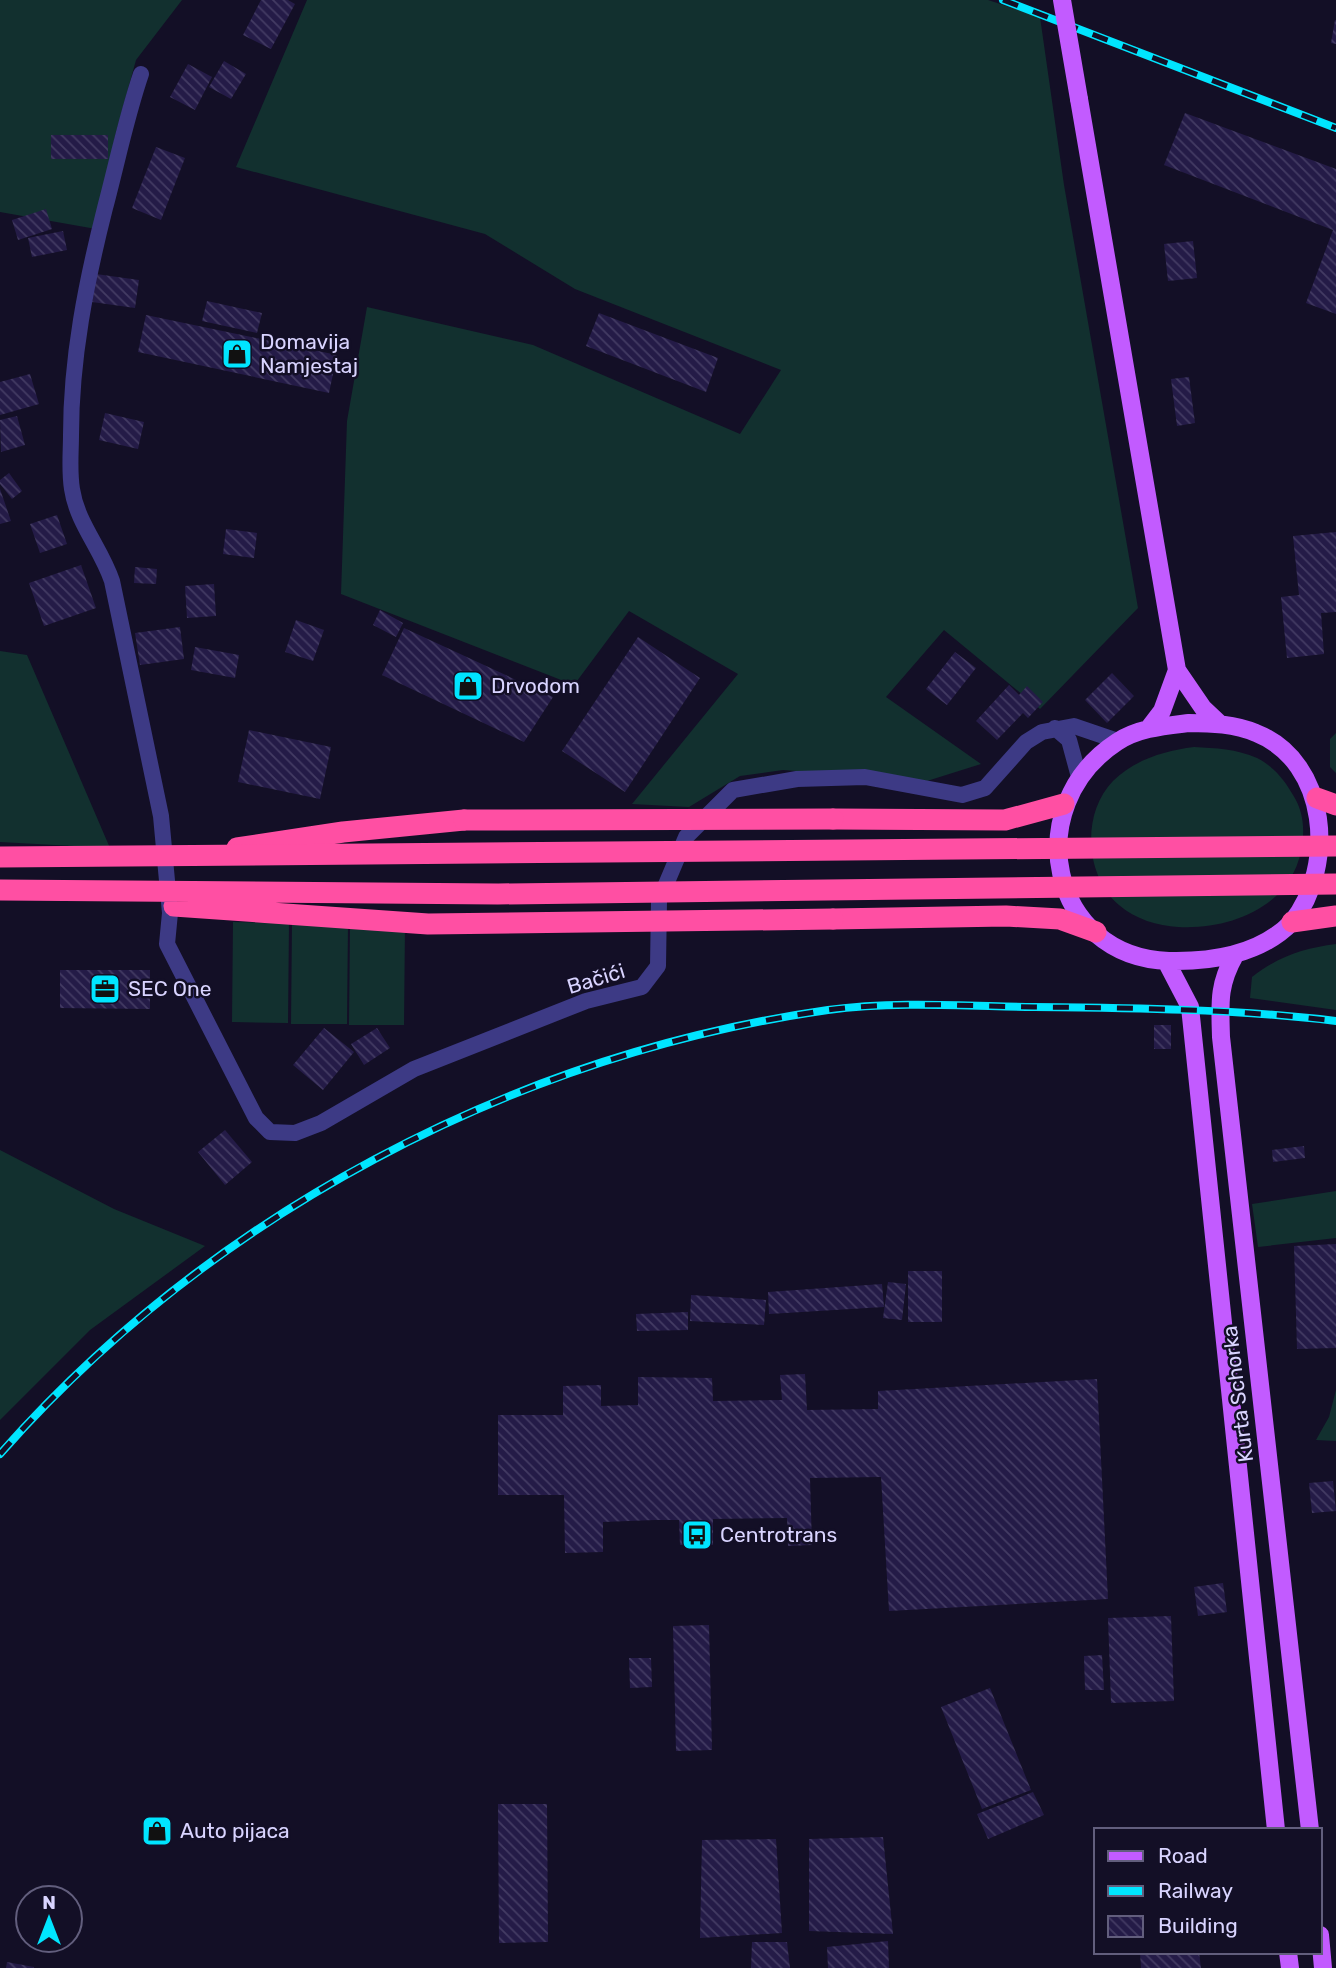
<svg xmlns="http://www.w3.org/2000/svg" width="1336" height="1968" font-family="Rubik,sans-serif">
  <defs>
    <pattern id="building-back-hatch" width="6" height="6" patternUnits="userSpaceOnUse" patternTransform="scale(1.75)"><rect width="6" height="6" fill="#241b47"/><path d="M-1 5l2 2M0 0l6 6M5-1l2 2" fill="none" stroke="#433b63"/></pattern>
  </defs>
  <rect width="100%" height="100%" fill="#130f26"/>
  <path fill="#12302f" d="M 0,0 L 182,0 L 136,60 L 115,136 L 96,229 L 0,212 Z
    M 307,0 L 988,0 L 1040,17 L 1064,185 L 1138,608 L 1040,709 L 944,630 L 886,697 L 981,764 L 927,781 L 783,770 L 740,776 L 689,807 L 632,804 L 738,674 L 629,611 L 574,685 L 341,594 L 347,421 L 367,307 L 533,345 L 740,434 L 781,370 L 575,289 L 485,234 L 236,167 Z
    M 0,651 L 27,655 L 110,848 L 0,842 Z
    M 1336,733 L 1336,773 L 1330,767 L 1330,739 Z
    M 1194,747 C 1215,748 1237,749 1257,758 C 1273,766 1284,779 1293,795 C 1304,812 1305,831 1301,851 C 1290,907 1230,930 1178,927 C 1158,926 1135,919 1119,905 C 1085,876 1081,814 1113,781 C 1136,759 1164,751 1194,747 Z
    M 233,922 L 289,923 L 288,1023 L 232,1022 Z
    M 292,923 L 348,924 L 347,1024 L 291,1024 Z
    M 350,925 L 405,925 L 404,1025 L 349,1025 Z
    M 1336,944 L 1336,1010 L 1250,998 L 1252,977 C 1277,957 1304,948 1336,944 Z
    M 0,1150 L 114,1209 L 205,1246 L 90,1330 L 0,1420 Z
    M 1336,1191 L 1336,1238 L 1258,1247 L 1252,1204 Z
    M 1336,1390 L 1336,1441 L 1316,1440 L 1329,1417 Z"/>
  <path fill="url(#building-back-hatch)" d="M 261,0 L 288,0 L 295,4 L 271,49 L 243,35 Z
    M 1335,20 L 1336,20 L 1336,44 L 1331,43 Z
    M 224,61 L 246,74 L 231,99 L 209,87 Z
    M 188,64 L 212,77 L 195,110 L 170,97 Z
    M 1185,113 L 1336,169 L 1336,314 L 1306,303 L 1333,230 L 1164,165 Z
    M 51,135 L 108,135 L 108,159 L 51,159 Z
    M 156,147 L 185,158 L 161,220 L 132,208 Z
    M 46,209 L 52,229 L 18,240 L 12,220 Z
    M 63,231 L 67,250 L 32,257 L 28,238 Z
    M 1193,241 L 1197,278 L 1168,281 L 1164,244 Z
    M 96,274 L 139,280 L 135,308 L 92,302 Z
    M 207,301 L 262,313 L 257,333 L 202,321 Z
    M 599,313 L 718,358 L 706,392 L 586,346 Z
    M 146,315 L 337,355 L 329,393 L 138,352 Z
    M 30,374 L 39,404 L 0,415 L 0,382 Z
    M 1189,377 L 1195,423 L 1177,426 L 1171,379 Z
    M 105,413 L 144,422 L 138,449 L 99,440 Z
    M 17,416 L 25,445 L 1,452 L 0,420 Z
    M 9,473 L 22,491 L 12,499 L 0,484 L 0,480 Z
    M 0,489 L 11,521 L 0,524 Z
    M 57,515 L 67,544 L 40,553 L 30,524 Z
    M 226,529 L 257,533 L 254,558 L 223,554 Z
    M 1336,532 L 1336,612 L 1321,613 L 1324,654 L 1287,658 L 1281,597 L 1299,595 L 1293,536 Z
    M 81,565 L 96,608 L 44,626 L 29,583 Z
    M 135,567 L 157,569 L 156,584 L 134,583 Z
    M 214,584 L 216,616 L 187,618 L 185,586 Z
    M 380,610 L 403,623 L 396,637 L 373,625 Z
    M 296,620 L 324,630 L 313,661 L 285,652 Z
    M 180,627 L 184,659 L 140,665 L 135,633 Z
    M 404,628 L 553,697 L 524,742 L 382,675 Z
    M 638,637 L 700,678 L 625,792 L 562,751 Z
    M 195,647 L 239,655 L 235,678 L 191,670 Z
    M 955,652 L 976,668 L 947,705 L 926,689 Z
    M 1112,673 L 1134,696 L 1107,723 L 1085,700 Z
    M 1009,685 L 1019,695 L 1027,686 L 1043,702 L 1028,718 L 1023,713 L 997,740 L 976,721 Z
    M 249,730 L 331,747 L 320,799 L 238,782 Z
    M 60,970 L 150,970 L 150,1009 L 60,1008 Z
    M 1154,1025 L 1171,1025 L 1171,1049 L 1154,1049 Z
    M 324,1028 L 354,1052 L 323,1090 L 293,1065 Z
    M 377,1028 L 390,1048 L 364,1065 L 351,1044 Z
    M 225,1130 L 252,1162 L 225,1185 L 198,1152 Z
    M 1304,1146 L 1305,1158 L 1273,1162 L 1272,1150 Z
    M 1336,1244 L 1336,1348 L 1297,1349 L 1294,1246 Z
    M 908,1271 L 942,1271 L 942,1322 L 908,1322 Z
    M 888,1282 L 906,1284 L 902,1320 L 883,1318 Z
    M 882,1284 L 884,1307 L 769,1314 L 768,1292 Z
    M 691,1295 L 766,1300 L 764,1325 L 690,1321 Z
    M 688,1312 L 688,1330 L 637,1331 L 636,1314 Z
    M 805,1374 L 807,1410 L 878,1409 L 878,1391 L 1097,1379 L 1108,1599 L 889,1611 L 881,1477 L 810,1478 L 812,1545 L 788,1546 L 787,1518 L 713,1519 L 713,1545 L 680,1545 L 679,1520 L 655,1520 L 603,1522 L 603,1552 L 565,1553 L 564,1495 L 498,1495 L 498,1415 L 563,1415 L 563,1386 L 601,1385 L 601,1406 L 638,1405 L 638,1377 L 712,1378 L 713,1401 L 782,1400 L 780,1375 Z
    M 1333,1481 L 1336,1511 L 1312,1513 L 1309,1483 Z
    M 1223,1583 L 1227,1612 L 1198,1616 L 1194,1587 Z
    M 1171,1616 L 1174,1701 L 1111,1703 L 1108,1618 Z
    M 709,1625 L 712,1750 L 676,1751 L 673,1626 Z
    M 1102,1655 L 1104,1690 L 1085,1690 L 1084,1656 Z
    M 629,1658 L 651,1658 L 652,1687 L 630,1688 Z
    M 990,1688 L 1031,1790 L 982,1809 L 941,1707 Z
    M 1033,1792 L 1044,1815 L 988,1839 L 977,1814 Z
    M 498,1804 L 547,1804 L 548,1942 L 499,1943 Z
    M 883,1837 L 893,1934 L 809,1931 L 809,1839 Z
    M 776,1839 L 782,1933 L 700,1938 L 702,1840 Z
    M 888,1941 L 889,1968 L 828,1968 L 827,1947 Z
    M 752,1942 L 787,1942 L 790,1968 L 751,1968 Z
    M 1140,1952 L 1199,1952 L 1201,1968 L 1141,1968 Z
    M 7,1962 L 34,1967 L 34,1968 L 6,1968 Z"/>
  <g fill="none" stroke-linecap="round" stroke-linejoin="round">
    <path stroke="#3d3a85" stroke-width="16" d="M 141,74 C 126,118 117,163 105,208 C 86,283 71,358 71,435 C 71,452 69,471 72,489 C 77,523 101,548 112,581 L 161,816 L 170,913 L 167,944 L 256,1118 L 270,1132 L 295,1133 L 321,1123 L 414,1069 L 586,1001 L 642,987 L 658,966 L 659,901 L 686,837 L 733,790 L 797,779 L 865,777 L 962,795 L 985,788 L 1026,742 L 1042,732 L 1074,726 L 1118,741
      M 1055,728 L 1069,740 L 1079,777"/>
    <path stroke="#c25bff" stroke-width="18" d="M 1079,99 L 1177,670 L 1203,708 L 1220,724
      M 1189,723 C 1211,723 1235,724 1256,733 C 1329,762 1336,867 1292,922 C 1261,954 1212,962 1169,961 C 1049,957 1019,806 1117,742 C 1138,728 1164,726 1189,723 Z
      M 1149,728 L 1162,711 L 1177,670
      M 1235,955 C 1218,985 1220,1003 1221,1037 L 1310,1830
      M 1166,961 L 1190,1007 L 1276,1830
      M 1320,1935 L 1323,1968
      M 1288,1952 L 1290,1968"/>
    <path stroke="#ff4fa3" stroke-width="21" d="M 1317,798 L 1336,805
      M 833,819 L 1005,820 L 1064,804
      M 237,848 L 343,832 L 464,820
      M 833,919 L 1006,916 L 1060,919 L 1096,932
      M 1292,922 L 1336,916"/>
    <g stroke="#00e5ff" stroke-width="8">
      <path id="rail" d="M 1003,0 L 1336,128
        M 0,1454 C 211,1215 512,1055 828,1010 C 895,1001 966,1006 1034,1007 C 1135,1008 1236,1009 1336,1021"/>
    </g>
    <use href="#rail" stroke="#130f26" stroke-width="5" stroke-dasharray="16" stroke-linecap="butt"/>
    <path stroke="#c25bff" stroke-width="18" d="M 1062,0 L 1079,99"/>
    <path stroke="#ff4fa3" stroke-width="21" d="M 464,820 L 833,819
      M 0,857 L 1336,846
      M 0,890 L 498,894 L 1336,884
      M 174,906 L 428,924 L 833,919"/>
  </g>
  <defs>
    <g id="shop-square" transform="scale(1.575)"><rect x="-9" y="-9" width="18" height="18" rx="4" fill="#00e5ff" stroke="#130f26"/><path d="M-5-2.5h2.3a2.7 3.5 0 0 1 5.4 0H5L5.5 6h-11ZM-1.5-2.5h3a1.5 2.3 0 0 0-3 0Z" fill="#111"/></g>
    <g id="office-square" transform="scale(1.575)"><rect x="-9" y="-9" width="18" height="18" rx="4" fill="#00e5ff" stroke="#130f26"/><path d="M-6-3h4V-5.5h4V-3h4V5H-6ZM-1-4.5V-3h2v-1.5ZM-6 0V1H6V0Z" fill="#111"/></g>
    <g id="bus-square" transform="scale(1.575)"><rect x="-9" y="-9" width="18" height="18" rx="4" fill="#00e5ff" stroke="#130f26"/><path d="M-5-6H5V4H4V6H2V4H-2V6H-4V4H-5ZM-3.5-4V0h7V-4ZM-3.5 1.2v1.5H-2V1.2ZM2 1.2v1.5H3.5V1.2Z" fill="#111"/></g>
  </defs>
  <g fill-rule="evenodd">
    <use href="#shop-square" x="237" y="354"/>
    <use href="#shop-square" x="468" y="686"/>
    <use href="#office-square" x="105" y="989"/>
    <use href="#bus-square" x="697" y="1535"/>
    <use href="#shop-square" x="157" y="1831"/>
  </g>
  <g text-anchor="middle" stroke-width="5" stroke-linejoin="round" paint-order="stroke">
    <g font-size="21" fill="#d9d4ff" stroke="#130f26" text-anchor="start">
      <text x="260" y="349">Domavija<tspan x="260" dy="24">Namjestaj</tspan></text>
      <text x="491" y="693">Drvodom</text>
      <text x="128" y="996">SEC One</text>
      <text x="720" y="1542">Centrotrans</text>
      <text x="180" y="1838">Auto pijaca</text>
    </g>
    <g font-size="21" fill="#d9d4ff" stroke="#130f26">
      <text transform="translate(596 979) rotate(-17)" y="7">Bačići</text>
      <text transform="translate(1238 1394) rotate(-97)" y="7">Kurta Schorka</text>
    </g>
  </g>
  <rect x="1094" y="1828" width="228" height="126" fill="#130f26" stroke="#625e7d" stroke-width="2"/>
  <rect x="1108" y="1851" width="35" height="10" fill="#c25bff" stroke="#625e7d" stroke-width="2"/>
  <text x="1158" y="1863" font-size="21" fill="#d9d4ff">Road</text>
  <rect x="1108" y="1886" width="35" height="10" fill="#00e5ff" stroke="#625e7d" stroke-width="2"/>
  <text x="1158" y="1898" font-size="21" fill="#d9d4ff">Railway</text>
  <rect x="1108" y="1916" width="35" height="21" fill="url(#building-back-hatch)" stroke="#625e7d" stroke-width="2"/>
  <text x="1158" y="1933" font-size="21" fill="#d9d4ff">Building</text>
  <g transform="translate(49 1919)"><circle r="33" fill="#130f26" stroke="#625e7d" stroke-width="2"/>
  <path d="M0-5L12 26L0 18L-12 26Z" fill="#00e5ff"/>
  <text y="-10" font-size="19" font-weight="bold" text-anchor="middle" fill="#d9d4ff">N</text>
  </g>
</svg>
